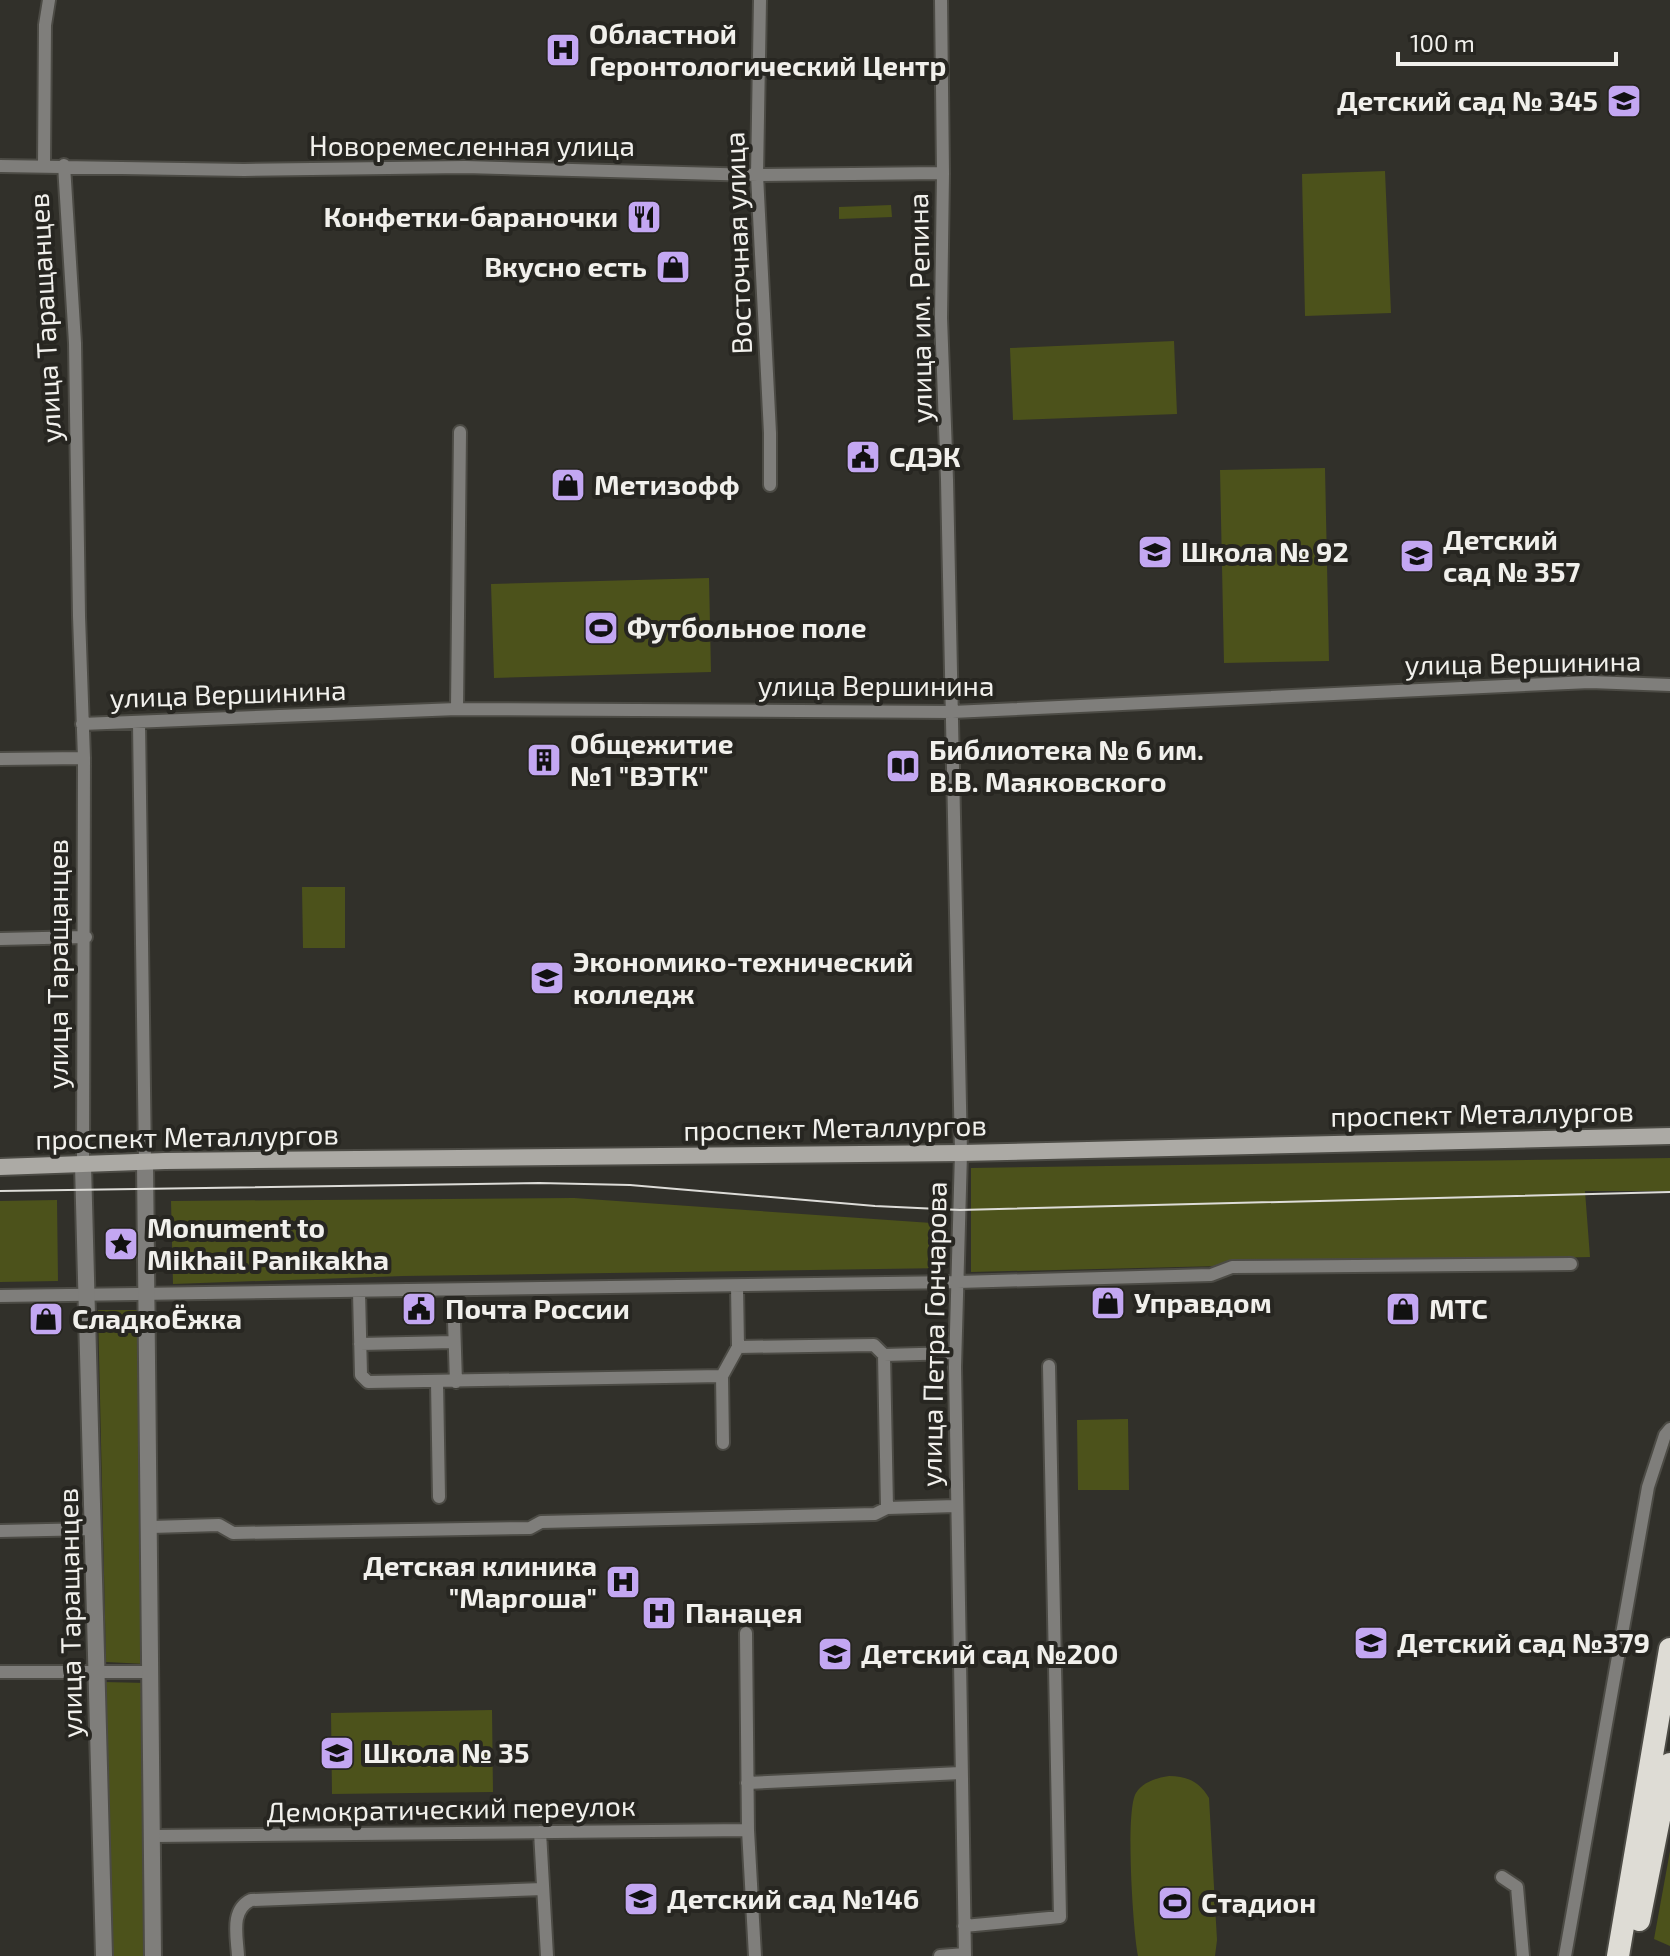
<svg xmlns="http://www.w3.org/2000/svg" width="1670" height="1956" font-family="'Exo 2',sans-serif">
  <rect width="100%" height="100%" fill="#31302a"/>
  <path fill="#4c521b" d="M 1385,171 L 1391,313 L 1305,316 L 1302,174 Z
    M 891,205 L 892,217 L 839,219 L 839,207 Z
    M 1174,341 L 1177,414 L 1013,420 L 1010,348 Z
    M 1325,468 L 1329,661 L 1224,663 L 1220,470 Z
    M 709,578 L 711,672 L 494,678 L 491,584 Z
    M 302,887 L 345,887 L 345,948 L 303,948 Z
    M 1670,1158 L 1670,1191 L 1585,1191 L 1590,1257 L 971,1272 L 971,1168 Z
    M 574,1198 L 946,1224 L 946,1268 L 403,1276 L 173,1284 L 171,1201 Z
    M 57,1200 L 58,1281 L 0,1282 L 0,1201 Z
    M 98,1310 L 143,1310 L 146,1664 L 106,1662 Z
    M 1128,1419 L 1129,1490 L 1078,1490 L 1077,1420 Z
    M 104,1682 L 146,1683 L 147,1956 L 110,1956 Z
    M 492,1710 L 493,1792 L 332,1794 L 331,1713 Z
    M 1169,1776 C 1187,1776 1200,1782 1209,1798 L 1217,1940 L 1215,1956 L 1138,1956 C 1133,1931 1125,1810 1136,1793 C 1143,1782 1156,1778 1169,1776 Z
    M 1670,1851 L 1670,1946 L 1654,1939 Z"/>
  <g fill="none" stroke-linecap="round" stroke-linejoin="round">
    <g stroke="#4c4b45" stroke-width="16">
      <path id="minor" d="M 760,0 L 757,175 L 770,433 L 770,485
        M 941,0 L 943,173 L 941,318 L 947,480 L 961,1153 L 955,1367 L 965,1956
        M 44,165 L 45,25 L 49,0
        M 64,165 L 75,343 L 79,616 L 84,758 L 83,1165
        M 0,166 L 244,170 L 465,167 L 757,175 L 943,173
        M 457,709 L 460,432
        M 139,723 L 145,1162
        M 82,724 L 457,709 L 952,712 L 1590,682 L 1670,685
        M 0,759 L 84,758
        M 0,939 L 86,937
        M 453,1290 L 456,1382
        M 359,1292 L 361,1375 L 368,1382 L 722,1376
        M 0,1296 L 958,1282 L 1211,1275 L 1232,1267 L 1571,1264
        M 360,1344 L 454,1342
        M 738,1347 L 874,1345 L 884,1355 L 887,1508
        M 884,1355 L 955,1353
        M 437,1382 L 439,1497
        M 723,1443 L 722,1376 L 738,1347 L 737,1286
        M 151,1527 L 219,1525 L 233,1533 L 530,1528 L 541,1522 L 875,1514 L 887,1508 L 956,1506
        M 0,1531 L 94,1529
        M 746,1633 L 748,1830 L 755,1956
        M 0,1672 L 151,1672
        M 747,1783 L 961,1773
        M 540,1832 L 547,1956
        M 154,1836 L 748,1830
        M 1502,1877 L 1517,1887 L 1523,1956
        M 964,1926 L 1060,1917 L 1049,1366
        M 238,1956 C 237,1936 230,1910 251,1900 L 543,1889
        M 940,1956 L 965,1954
        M 1565,1956 L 1648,1487 L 1665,1435 L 1670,1429"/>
    </g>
    <g stroke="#4c4b45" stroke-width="20">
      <path id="tertiary" d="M 145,1162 L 153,1956
        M 83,1165 L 104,1956"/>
    </g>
    <g stroke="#4c4b45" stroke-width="20">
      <path id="secondary" d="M 0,1167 L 165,1161 L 961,1153 L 1670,1136"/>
    </g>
    <g stroke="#4c4b45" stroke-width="26">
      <path id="trunk" d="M 1639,1920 L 1670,1764
        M 1618,1956 L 1670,1649"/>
    </g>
    <use href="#minor" stroke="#7f7e7b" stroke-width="12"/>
    <use href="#tertiary" stroke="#7f7e7b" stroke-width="16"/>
    <use href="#secondary" stroke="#acaaa5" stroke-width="16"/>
    <use href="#trunk" stroke="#dedcd5" stroke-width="22"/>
    <path stroke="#dddcd8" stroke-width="2" d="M 0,1191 L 539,1183 L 630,1185 L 875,1206 L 960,1210 L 1670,1192"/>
  </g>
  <defs>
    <g id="hospital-square" transform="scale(1.8)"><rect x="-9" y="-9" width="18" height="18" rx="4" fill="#c3a7f2" stroke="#272621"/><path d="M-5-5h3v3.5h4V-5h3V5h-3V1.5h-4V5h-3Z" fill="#111"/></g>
    <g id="school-square" transform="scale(1.8)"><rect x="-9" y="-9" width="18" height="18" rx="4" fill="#c3a7f2" stroke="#272621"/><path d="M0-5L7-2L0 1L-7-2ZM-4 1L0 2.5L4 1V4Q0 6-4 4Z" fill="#111"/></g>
    <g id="restaurant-square" transform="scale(1.8)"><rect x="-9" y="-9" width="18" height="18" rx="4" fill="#c3a7f2" stroke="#272621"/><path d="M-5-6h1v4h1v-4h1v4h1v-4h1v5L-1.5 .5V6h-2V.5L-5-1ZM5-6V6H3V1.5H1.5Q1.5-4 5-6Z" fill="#111"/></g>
    <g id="shop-square" transform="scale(1.8)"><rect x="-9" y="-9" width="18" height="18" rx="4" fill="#c3a7f2" stroke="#272621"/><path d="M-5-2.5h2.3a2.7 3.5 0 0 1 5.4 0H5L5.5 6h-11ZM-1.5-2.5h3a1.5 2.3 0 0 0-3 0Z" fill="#111"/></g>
    <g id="civic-square" transform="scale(1.8)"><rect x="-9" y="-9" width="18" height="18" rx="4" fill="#c3a7f2" stroke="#272621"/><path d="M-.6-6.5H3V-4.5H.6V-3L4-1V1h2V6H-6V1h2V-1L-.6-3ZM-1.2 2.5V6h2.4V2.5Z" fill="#111"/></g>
    <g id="stadium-square" transform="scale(1.8)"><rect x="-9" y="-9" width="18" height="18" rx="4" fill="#c3a7f2" stroke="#272621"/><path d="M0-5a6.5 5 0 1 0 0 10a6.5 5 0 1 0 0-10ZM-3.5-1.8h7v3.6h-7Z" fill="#111"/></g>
    <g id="building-square" transform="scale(1.8)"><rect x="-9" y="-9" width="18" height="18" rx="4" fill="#c3a7f2" stroke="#272621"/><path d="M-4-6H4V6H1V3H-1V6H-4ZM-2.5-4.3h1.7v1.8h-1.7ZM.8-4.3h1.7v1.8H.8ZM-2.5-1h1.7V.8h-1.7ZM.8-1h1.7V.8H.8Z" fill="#111"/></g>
    <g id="library-square" transform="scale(1.8)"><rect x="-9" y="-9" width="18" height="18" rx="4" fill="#c3a7f2" stroke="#272621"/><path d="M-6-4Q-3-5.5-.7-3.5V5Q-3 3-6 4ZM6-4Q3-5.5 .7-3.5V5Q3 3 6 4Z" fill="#111"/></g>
    <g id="university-square" transform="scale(1.8)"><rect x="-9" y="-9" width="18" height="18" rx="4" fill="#c3a7f2" stroke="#272621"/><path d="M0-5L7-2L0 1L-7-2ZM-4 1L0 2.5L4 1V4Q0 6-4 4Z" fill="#111"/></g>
    <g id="sight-square" transform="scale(1.8)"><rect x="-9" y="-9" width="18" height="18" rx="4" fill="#c3a7f2" stroke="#272621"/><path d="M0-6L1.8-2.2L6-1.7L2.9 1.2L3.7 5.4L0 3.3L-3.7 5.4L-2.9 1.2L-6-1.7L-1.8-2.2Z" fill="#111"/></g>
  </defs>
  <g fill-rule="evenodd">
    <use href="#hospital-square" x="563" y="50"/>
    <use href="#school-square" x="1624" y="101"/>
    <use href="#restaurant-square" x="644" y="217"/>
    <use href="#shop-square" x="673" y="267"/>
    <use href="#civic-square" x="863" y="457"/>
    <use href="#shop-square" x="568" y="485"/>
    <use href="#school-square" x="1155" y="552"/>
    <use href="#school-square" x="1417" y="556"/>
    <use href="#stadium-square" x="601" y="628"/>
    <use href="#building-square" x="544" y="760"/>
    <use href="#library-square" x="903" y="766"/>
    <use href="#university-square" x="547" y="978"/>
    <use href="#sight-square" x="121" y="1244"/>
    <use href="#shop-square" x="1108" y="1303"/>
    <use href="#civic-square" x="419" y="1309"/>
    <use href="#shop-square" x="1403" y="1309"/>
    <use href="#shop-square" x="46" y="1319"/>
    <use href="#hospital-square" x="623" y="1582"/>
    <use href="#hospital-square" x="659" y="1613"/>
    <use href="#school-square" x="1371" y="1643"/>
    <use href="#school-square" x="835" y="1654"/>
    <use href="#school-square" x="337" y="1753"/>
    <use href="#school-square" x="641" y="1899"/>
    <use href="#stadium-square" x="1175" y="1903"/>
  </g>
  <g text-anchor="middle" stroke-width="8" stroke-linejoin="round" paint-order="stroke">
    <g font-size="28" font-weight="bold" fill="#f1f0ec" stroke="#272621" text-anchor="start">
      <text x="589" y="44">Областной<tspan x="589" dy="32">Геронтологический Центр</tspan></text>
      <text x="1598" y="111" text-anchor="end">Детский сад № 345</text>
      <text x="618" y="227" text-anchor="end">Конфетки-бараночки</text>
      <text x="647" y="277" text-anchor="end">Вкусно есть</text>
      <text x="889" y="467">СДЭК</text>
      <text x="594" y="495">Метизофф</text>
      <text x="1443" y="550">Детский<tspan x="1443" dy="32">сад № 357</tspan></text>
      <text x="1181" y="562">Школа № 92</text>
      <text x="627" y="638">Футбольное поле</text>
      <text x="570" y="754">Общежитие<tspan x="570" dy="32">№1 "ВЭТК"</tspan></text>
      <text x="929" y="760">Библиотека № 6 им.<tspan x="929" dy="32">В.В. Маяковского</tspan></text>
      <text x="573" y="972">Экономико-технический<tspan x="573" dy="32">колледж</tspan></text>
      <text x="147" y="1238">Monument to<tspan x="147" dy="32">Mikhail Panikakha</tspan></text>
      <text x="1134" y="1313">Управдом</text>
      <text x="445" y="1319">Почта России</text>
      <text x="1429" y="1319">МТС</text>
      <text x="72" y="1329">СладкоЁжка</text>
      <text x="597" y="1576" text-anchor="end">Детская клиника<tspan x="597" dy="32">"Маргоша"</tspan></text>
      <text x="685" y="1623">Панацея</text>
      <text x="1397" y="1653">Детский сад №379</text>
      <text x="861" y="1664">Детский сад №200</text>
      <text x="363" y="1763">Школа № 35</text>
      <text x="667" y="1909">Детский сад №146</text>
      <text x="1201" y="1913">Стадион</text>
    </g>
    <g font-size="28" fill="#f1f0ec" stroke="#272621">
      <text x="472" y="156">Новоремесленная улица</text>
      <text transform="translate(738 243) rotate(-92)" y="10">Восточная улица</text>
      <text transform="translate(920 308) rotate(-91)" y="10">улица им. Репина</text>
      <text transform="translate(45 318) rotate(-93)" y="10">улица Таращанцев</text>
      <text transform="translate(1523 663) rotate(-1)" y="10">улица Вершинина</text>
      <text x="876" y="696">улица Вершинина</text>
      <text transform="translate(228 694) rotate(-2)" y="10">улица Вершинина</text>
      <text transform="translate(58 964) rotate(-90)" y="10">улица Таращанцев</text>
      <text transform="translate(1482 1114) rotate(-1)" y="10">проспект Металлургов</text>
      <text transform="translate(835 1128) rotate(-1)" y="10">проспект Металлургов</text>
      <text transform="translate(187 1137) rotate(-1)" y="10">проспект Металлургов</text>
      <text transform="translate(934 1334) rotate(-89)" y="10">улица Петра Гончарова</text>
      <text transform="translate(70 1613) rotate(-91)" y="10">улица Таращанцев</text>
      <text transform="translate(451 1809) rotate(-1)" y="10">Демократический переулок</text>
    </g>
  </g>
  <path d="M1398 52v12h218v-12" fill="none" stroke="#f1f0ec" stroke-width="4"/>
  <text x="1410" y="52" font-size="24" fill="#f1f0ec" stroke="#272621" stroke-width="6" paint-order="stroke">100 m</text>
</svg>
